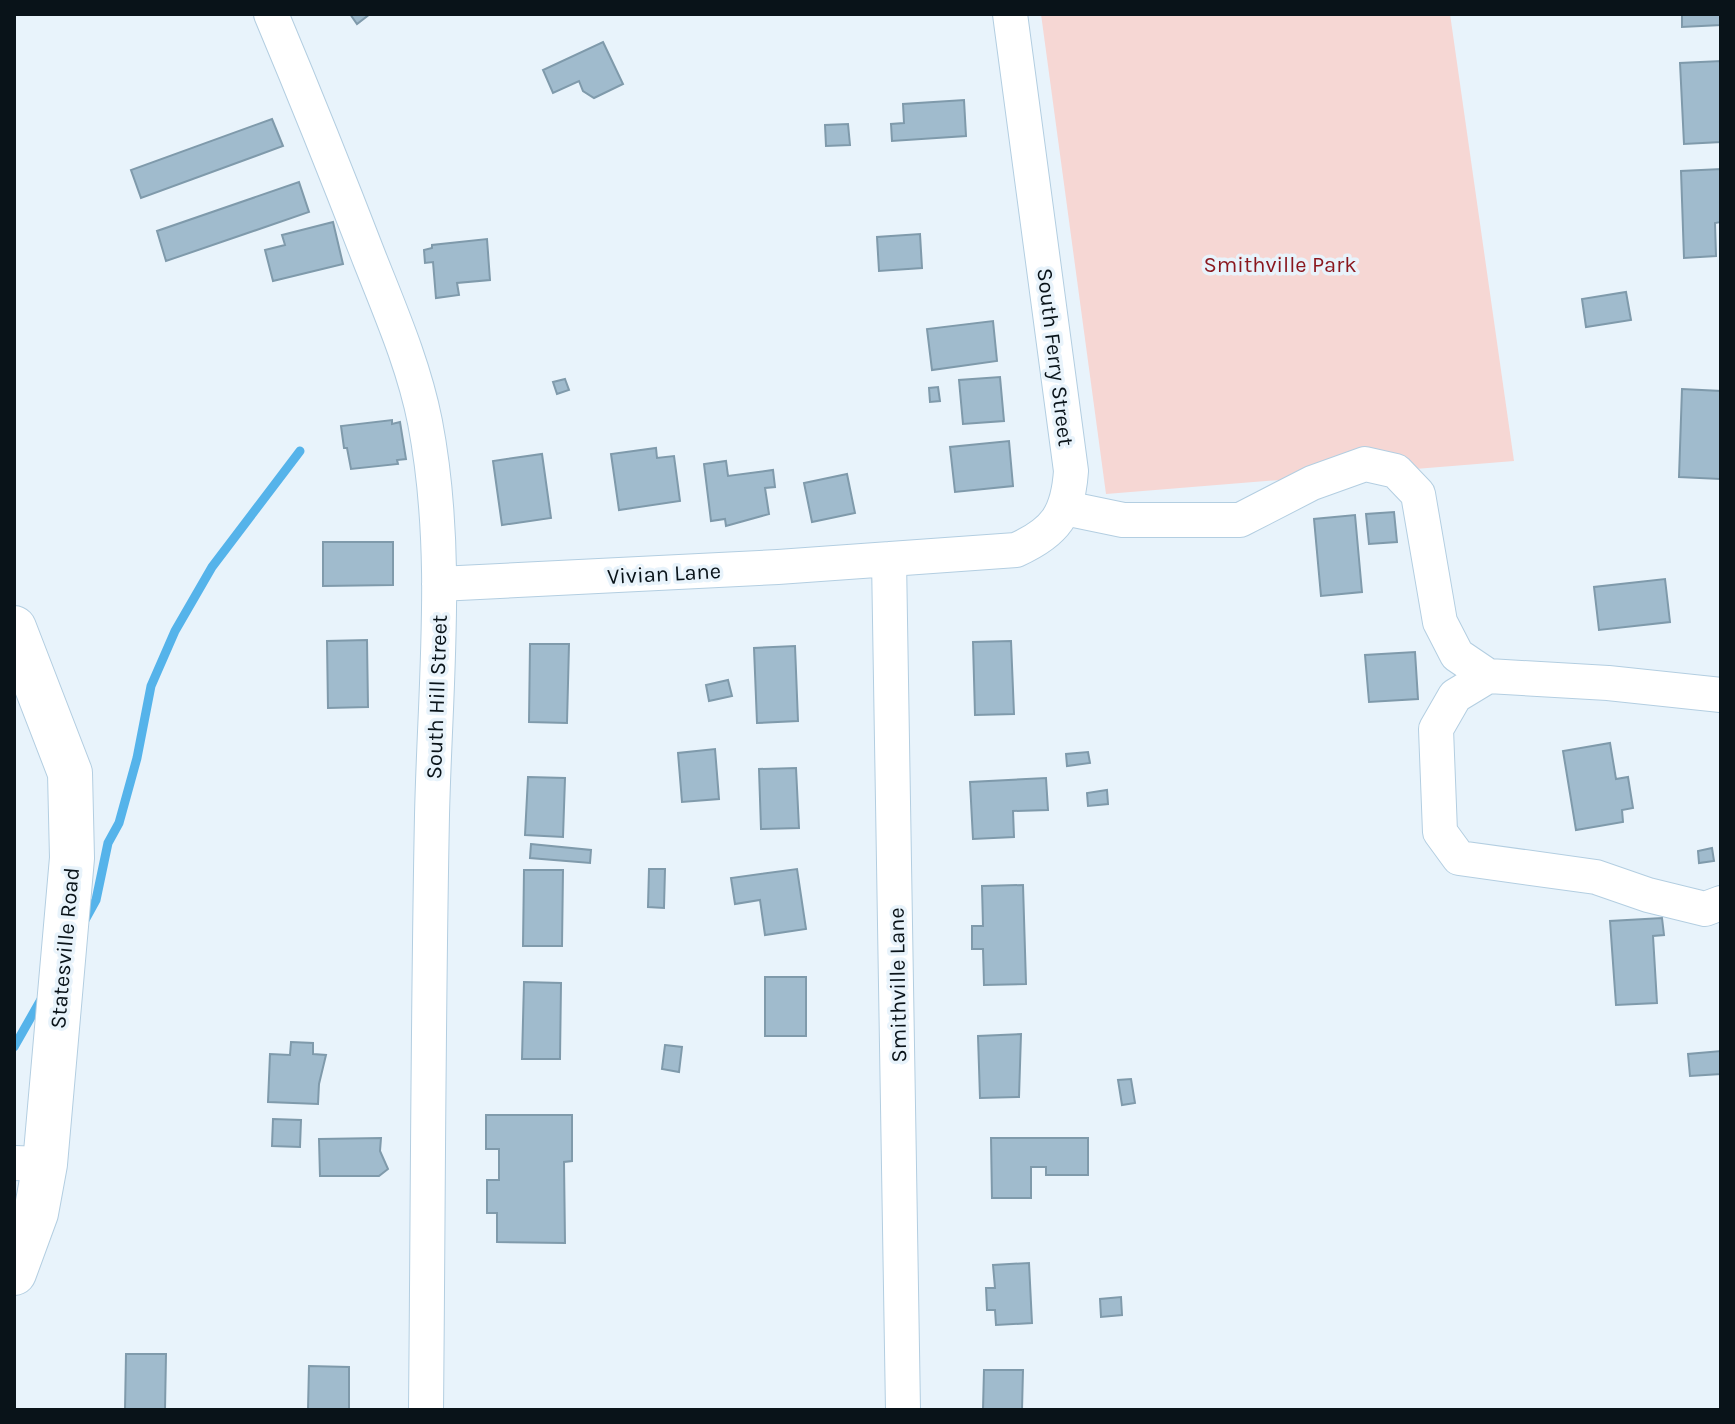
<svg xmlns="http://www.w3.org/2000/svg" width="1735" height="1424" font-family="Karla,sans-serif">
  <rect width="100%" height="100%" fill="#e8f3fb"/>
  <path fill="#f6d7d4" d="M 1041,14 L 1450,14 L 1514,461 L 1106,494 Z"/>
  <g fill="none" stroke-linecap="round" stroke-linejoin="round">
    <path stroke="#55b3ea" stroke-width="9" d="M 85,920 L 96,900 L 108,843 L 119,823 L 137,758 L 151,686 L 175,631 L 212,567 L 300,451
      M 14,1047 L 43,996"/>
  </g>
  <path fill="#a0bbcd" stroke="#7f9aab" stroke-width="2" d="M 350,14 L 370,14 L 357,24 Z
    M 1682,14 L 1721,14 L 1721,25 L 1682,27 Z
    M 603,42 L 623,84 L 594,98 L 583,91 L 579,81 L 553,93 L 543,70 Z
    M 1721,61 L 1721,142 L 1684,144 L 1680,63 Z
    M 964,100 L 966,136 L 892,141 L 891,124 L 904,123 L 903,104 Z
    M 272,119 L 283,146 L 141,198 L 131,170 Z
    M 848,124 L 850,145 L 826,146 L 825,125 Z
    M 1721,169 L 1721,222 L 1715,223 L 1716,256 L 1684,258 L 1681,171 Z
    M 299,182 L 309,212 L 166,261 L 157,231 Z
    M 333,222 L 343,264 L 273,281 L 265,250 L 285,245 L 282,235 Z
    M 920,234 L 922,268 L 879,271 L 877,237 Z
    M 487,239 L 490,280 L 457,283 L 459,295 L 436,298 L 433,262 L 425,263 L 424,250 L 432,248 L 432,245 Z
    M 1626,292 L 1631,320 L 1586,327 L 1582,299 Z
    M 993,321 L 997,361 L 932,370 L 927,329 Z
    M 1000,377 L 1004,421 L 963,424 L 959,380 Z
    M 565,379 L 569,390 L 557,394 L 553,382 Z
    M 938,387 L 940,401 L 930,402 L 929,388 Z
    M 1682,389 L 1721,391 L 1720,479 L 1679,477 Z
    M 392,420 L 392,424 L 400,422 L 406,459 L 397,460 L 398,464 L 351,469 L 347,448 L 344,448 L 341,426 Z
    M 1009,441 L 1013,486 L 955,492 L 950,447 Z
    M 656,448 L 657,458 L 674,456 L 680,501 L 619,510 L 611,454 Z
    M 542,454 L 551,518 L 502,525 L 493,461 Z
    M 726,461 L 728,476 L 773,470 L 775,487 L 765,488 L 769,514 L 726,526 L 725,519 L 711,521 L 704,464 Z
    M 847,474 L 855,513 L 812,522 L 804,483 Z
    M 1394,512 L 1397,542 L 1369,544 L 1366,514 Z
    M 1355,515 L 1362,592 L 1321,596 L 1314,519 Z
    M 323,542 L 393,542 L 393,585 L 323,586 Z
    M 1665,579 L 1670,622 L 1599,630 L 1594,587 Z
    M 367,640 L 368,707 L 328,708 L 327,641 Z
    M 1011,641 L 1014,714 L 975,715 L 973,642 Z
    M 530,644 L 569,644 L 567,723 L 529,722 Z
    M 795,646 L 798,721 L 757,723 L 754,648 Z
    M 1415,652 L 1418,699 L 1369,702 L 1365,655 Z
    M 728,680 L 732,696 L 709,701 L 706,685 Z
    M 1610,743 L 1616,779 L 1628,777 L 1633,808 L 1622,810 L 1623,822 L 1576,830 L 1563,751 Z
    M 715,749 L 719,799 L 682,802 L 678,753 Z
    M 1088,752 L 1090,763 L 1067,766 L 1066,754 Z
    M 796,768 L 799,828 L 761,829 L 759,769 Z
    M 528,777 L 565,778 L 563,837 L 525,835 Z
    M 1046,778 L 1048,810 L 1013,811 L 1014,837 L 973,839 L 970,782 Z
    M 1107,790 L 1108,804 L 1088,806 L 1087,793 Z
    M 531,844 L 591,850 L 590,863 L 530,858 Z
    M 1712,848 L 1714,861 L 1699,863 L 1698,851 Z
    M 649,869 L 665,869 L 664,908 L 648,907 Z
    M 797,869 L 806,929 L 765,935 L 760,900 L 735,904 L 731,878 Z
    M 524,870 L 563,870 L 562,946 L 523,946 Z
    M 1023,885 L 1026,984 L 984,985 L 983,949 L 972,949 L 972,926 L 983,926 L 982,886 Z
    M 1662,918 L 1664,935 L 1653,936 L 1657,1003 L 1616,1005 L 1610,921 Z
    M 765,977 L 806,977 L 806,1036 L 765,1036 Z
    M 524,982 L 561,983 L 560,1059 L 522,1059 Z
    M 1021,1034 L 1019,1097 L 980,1098 L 978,1036 Z
    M 291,1042 L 313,1043 L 313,1054 L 326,1055 L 319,1084 L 318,1104 L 268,1102 L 270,1054 L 290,1055 Z
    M 665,1045 L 682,1047 L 679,1072 L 662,1069 Z
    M 1721,1051 L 1721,1074 L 1690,1076 L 1688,1054 Z
    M 1131,1079 L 1135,1103 L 1122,1105 L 1118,1080 Z
    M 486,1115 L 572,1115 L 572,1161 L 564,1162 L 565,1243 L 497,1242 L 497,1213 L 487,1213 L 487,1180 L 499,1180 L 499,1149 L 486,1149 Z
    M 273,1119 L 301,1120 L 300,1147 L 272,1146 Z
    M 381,1138 L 380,1151 L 388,1169 L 379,1176 L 320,1176 L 319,1139 Z
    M 991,1138 L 1088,1138 L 1088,1175 L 1046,1175 L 1046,1167 L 1031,1167 L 1031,1198 L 992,1198 Z
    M 1029,1263 L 1032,1323 L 996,1325 L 995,1310 L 987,1310 L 986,1288 L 995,1288 L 993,1265 Z
    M 1121,1297 L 1122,1315 L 1101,1317 L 1100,1299 Z
    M 126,1354 L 166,1354 L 165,1410 L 125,1410 Z
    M 309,1366 L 349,1367 L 349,1410 L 308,1410 Z
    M 984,1370 L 1023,1370 L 1022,1410 L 983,1410 Z"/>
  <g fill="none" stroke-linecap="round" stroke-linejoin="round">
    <g stroke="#b3cee1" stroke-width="36">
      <path id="minor" d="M 271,14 C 305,95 338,177 370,260 C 391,313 414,366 425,422 C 450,552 435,684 432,815 C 428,1014 428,1212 426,1410
        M 1065,508 L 1123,520 L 1240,520 L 1312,483 L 1365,464 L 1396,471 L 1418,494 L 1440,622 L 1457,655 L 1488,676 L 1608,683 L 1721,695
        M 889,559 L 903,1410
        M 439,584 L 778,567 L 1016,550 C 1056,532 1068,514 1071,471 L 1010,14
        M 1488,676 L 1455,696 L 1436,729 L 1440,832 L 1459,858 L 1596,877 L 1648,895 L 1705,909 L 1721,903
        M 14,1163 L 45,1164"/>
    </g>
    <g stroke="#b3cee1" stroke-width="46">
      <path id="major" d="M 14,628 L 70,773 L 72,858 L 45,1164 L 36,1213 L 14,1273"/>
    </g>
    <use href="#minor" stroke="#fff" stroke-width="34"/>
    <use href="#major" stroke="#fff" stroke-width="44"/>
  </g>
  <g text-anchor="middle" stroke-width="7" stroke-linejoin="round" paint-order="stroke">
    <g font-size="22" fill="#8a171e" stroke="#e8f3fb">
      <text x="1280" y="272">Smithville Park</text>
    </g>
    <g font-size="22" fill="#091319" stroke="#e8f3fb">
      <text transform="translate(1056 357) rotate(83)" y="8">South Ferry Street</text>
      <text transform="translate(664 573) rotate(-3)" y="8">Vivian Lane</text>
      <text transform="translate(436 697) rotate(-88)" y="8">South Hill Street</text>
      <text transform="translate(64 948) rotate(-85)" y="8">Statesville Road</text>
      <text transform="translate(897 985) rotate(-91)" y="8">Smithville Lane</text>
    </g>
  </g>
  <rect width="1735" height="1424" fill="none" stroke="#091319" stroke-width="32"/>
</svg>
